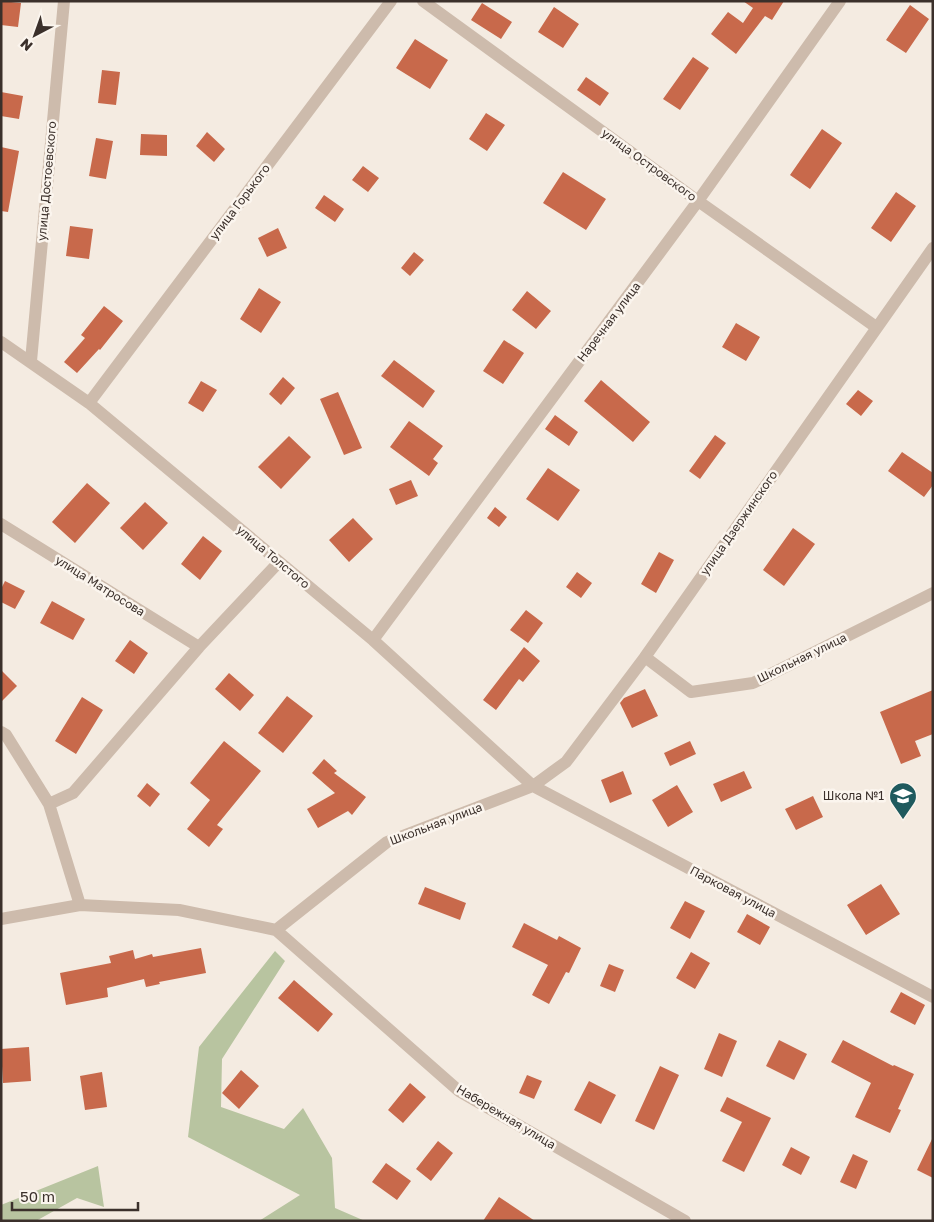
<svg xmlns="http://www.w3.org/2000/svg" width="934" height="1222" font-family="'Golos Text',sans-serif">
  <rect width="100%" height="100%" fill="#f4ebe1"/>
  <path fill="#b8c4a0" d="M 275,951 L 285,961 L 222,1059 L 221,1107 L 284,1129 L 303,1108 L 332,1158 L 335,1208 L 365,1221 L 259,1221 L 300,1195 L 188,1137 L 199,1047 Z
    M 98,1166 L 104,1207 L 77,1198 L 36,1221 L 1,1221 L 1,1205 Z"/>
  <path fill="#c8694b" d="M 1,1 L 21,3 L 18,27 L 1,25 Z
    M 743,1 L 784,1 L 772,20 L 765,16 L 736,54 L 711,34 L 728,12 L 743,23 L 753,8 Z
    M 482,3 L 512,22 L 501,39 L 471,20 Z
    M 910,5 L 929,19 L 906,53 L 886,40 Z
    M 554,7 L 579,24 L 563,48 L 538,32 Z
    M 415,39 L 448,60 L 430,89 L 396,68 Z
    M 693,57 L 709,68 L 680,110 L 663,99 Z
    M 102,70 L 120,72 L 116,105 L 98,103 Z
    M 586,77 L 609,93 L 600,106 L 577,90 Z
    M 1,92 L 23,96 L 19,119 L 1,116 Z
    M 486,113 L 505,125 L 487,151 L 469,139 Z
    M 822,129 L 842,143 L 810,189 L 790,175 Z
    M 207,132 L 225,149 L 214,162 L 196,146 Z
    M 141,134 L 167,135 L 167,156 L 140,155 Z
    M 96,138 L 113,141 L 106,179 L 89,176 Z
    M 1,147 L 19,151 L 8,212 L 1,211 Z
    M 363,166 L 379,178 L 368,192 L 352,180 Z
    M 563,172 L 606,199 L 586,230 L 543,203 Z
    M 896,192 L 916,206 L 891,242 L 871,228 Z
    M 324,195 L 344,209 L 335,222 L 315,208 Z
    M 70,226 L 93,229 L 89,259 L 66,256 Z
    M 278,228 L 287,248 L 267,257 L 258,238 Z
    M 414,252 L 424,260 L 410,276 L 401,268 Z
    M 259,288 L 281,302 L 261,333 L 240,319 Z
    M 527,291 L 551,311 L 536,329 L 512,310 Z
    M 104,306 L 123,321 L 100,350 L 99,349 L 77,373 L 64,362 L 85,338 L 81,335 Z
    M 736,323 L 760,337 L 746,361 L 722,347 Z
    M 504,340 L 524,353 L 503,384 L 483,371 Z
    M 394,360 L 435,391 L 423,408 L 381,376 Z
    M 283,377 L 295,388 L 281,405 L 269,394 Z
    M 601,380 L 650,422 L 633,442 L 584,401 Z
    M 201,381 L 217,390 L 203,412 L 188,403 Z
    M 858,390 L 873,401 L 861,416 L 846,404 Z
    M 338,392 L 362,448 L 344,455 L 320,399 Z
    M 555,415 L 578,432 L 569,446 L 545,429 Z
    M 409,421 L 443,446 L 433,459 L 438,463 L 429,476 L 390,447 Z
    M 715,435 L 726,443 L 700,479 L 689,471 Z
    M 289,436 L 311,457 L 281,489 L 258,467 Z
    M 902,452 L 933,473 L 933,485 L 924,497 L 888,471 Z
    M 548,468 L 580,490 L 558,521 L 526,499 Z
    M 411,480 L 418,496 L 396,505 L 389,489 Z
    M 87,483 L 110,503 L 75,543 L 52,522 Z
    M 145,502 L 168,523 L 143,550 L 120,528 Z
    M 495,507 L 507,517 L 499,527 L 487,518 Z
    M 353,518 L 373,539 L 349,562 L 329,540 Z
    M 793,528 L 815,544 L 784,586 L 763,570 Z
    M 203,536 L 222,551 L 200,580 L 181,564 Z
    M 659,552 L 674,560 L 656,593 L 641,584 Z
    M 577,572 L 592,583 L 581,598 L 566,587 Z
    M 5,581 L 25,591 L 15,609 L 1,602 L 1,589 Z
    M 52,601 L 85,619 L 73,640 L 40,623 Z
    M 526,610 L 543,623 L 528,643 L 510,630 Z
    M 130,640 L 148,653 L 134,674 L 115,661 Z
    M 524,647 L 540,661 L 523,682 L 519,679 L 496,710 L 483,700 Z
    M 1,670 L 17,686 L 1,702 Z
    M 229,673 L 254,695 L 240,711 L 215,689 Z
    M 645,689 L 658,716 L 632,728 L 620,703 L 624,698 Z
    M 933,690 L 933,734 L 915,741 L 921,756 L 901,764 L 880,712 Z
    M 287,696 L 313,716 L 283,753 L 258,733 Z
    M 82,697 L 103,710 L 76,754 L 55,741 Z
    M 224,741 L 261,771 L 217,825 L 223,829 L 209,847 L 187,829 L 210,800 L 190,783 Z
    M 690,741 L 696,754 L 670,766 L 664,753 Z
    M 324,759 L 337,771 L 334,773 L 366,797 L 352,815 L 348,811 L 318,828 L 307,809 L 335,793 L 312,773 Z
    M 623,771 L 632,794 L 610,803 L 601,780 Z
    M 744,771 L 752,788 L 721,802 L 713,784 Z
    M 147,783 L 160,794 L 150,807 L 137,796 Z
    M 677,785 L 693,812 L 668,827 L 652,800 Z
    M 813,796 L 823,817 L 796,830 L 785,809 Z
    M 881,884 L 900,914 L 866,935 L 847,905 Z
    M 425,887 L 466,903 L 460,920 L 418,904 Z
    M 685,901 L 705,911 L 690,939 L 670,928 Z
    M 747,914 L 770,927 L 760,945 L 737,932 Z
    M 524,923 L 557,940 L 559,936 L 581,948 L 569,973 L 566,972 L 549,1004 L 532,995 L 548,965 L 512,947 Z
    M 201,948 L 206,973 L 159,982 L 160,984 L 146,987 L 144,979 L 107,988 L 108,997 L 66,1005 L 60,973 L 111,963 L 109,956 L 133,950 L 135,959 L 152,954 L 153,957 Z
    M 691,952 L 710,963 L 695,989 L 676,978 Z
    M 609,964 L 624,970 L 615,992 L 600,986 Z
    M 294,980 L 333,1014 L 318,1032 L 278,998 Z
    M 901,992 L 925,1005 L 915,1025 L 890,1012 Z
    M 719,1033 L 737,1041 L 722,1077 L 704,1069 Z
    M 779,1040 L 807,1054 L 794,1080 L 766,1066 Z
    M 843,1040 L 893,1066 L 894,1065 L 914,1074 L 898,1109 L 901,1110 L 890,1133 L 855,1117 L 871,1083 L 831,1062 Z
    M 29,1047 L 31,1081 L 3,1083 L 1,1049 Z
    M 660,1066 L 679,1075 L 654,1130 L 635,1121 Z
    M 241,1070 L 259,1086 L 239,1109 L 222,1093 Z
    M 102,1072 L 107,1107 L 85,1110 L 80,1076 Z
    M 527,1075 L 542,1081 L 534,1099 L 519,1093 Z
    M 589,1081 L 616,1095 L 601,1124 L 574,1110 Z
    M 410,1083 L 426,1097 L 403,1123 L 388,1110 Z
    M 727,1097 L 771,1118 L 744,1172 L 722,1161 L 742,1122 L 720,1111 Z
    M 933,1137 L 933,1178 L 917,1170 Z
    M 438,1141 L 453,1153 L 431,1181 L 416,1169 Z
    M 791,1147 L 810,1157 L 801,1175 L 782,1165 Z
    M 853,1154 L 868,1161 L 856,1189 L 840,1182 Z
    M 386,1163 L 411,1181 L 397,1200 L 372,1182 Z
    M 499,1197 L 535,1221 L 483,1221 Z"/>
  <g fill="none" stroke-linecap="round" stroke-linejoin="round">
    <path stroke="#cdbbac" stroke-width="12" d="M 423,1 L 698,201 L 876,327
      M 1,342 L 89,403 L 373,640 L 533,786 L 933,997
      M 31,361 L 64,1
      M 89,403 L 391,1
      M 1,524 L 199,647
      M 373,640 L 698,201 L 840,1
      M 645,657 L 691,692 L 753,683 L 933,593
      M 1,732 L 6,735 L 49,804 L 80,905
      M 49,804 L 73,793 L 199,647 L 279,562
      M 1,919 L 80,905 L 179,910 L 276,930
      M 276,930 L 387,842 L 533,786 L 566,762 L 645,657 L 933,248
      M 276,930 L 459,1091 L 685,1221"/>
  </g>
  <defs>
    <g id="school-pin" transform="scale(1.4375)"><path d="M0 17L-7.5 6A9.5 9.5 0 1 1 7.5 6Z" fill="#1f5a5e" stroke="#fbf5ee"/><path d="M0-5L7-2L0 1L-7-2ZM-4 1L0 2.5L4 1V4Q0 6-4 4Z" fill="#fff"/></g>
  </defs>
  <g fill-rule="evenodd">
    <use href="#school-pin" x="903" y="796"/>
  </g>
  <g text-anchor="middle" stroke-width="5" stroke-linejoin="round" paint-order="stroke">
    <g font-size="12" fill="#3b302b" stroke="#fbf5ee">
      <text transform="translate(649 165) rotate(36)" y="4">улица Островского</text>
      <text transform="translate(47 181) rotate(-85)" y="4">улица Достоевского</text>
      <text transform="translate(240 202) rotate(-53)" y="4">улица Горького</text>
      <text transform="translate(609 322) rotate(-53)" y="4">Наречная улица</text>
      <text transform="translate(739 523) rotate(-55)" y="4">улица Дзержинского</text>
      <text transform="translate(273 557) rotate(40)" y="4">улица Толстого</text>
      <text transform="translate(100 586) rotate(32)" y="4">улица Матросова</text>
      <text transform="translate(802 658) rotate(-26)" y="4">Школьная улица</text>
      <text transform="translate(436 824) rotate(-21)" y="4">Школьная улица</text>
      <text transform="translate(733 892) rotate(28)" y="4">Парковая улица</text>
      <text transform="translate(506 1117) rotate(31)" y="4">Набережная улица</text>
    </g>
    <g font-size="12" fill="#3b302b" stroke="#fbf5ee" text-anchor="end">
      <text x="884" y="800">Школа №1</text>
    </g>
  </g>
  <rect width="934" height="1222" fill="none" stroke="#3b302b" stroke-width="5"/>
  <g transform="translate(35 35) rotate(221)" stroke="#fbf5ee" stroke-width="4" paint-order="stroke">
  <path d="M0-4L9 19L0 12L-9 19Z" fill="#3b302b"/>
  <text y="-8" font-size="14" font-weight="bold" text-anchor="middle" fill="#3b302b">N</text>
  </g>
  <path d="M12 1202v8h126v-8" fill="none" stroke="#3b302b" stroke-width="2.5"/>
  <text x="20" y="1202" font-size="15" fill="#3b302b" stroke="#fbf5ee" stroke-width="4" paint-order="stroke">50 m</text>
</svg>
